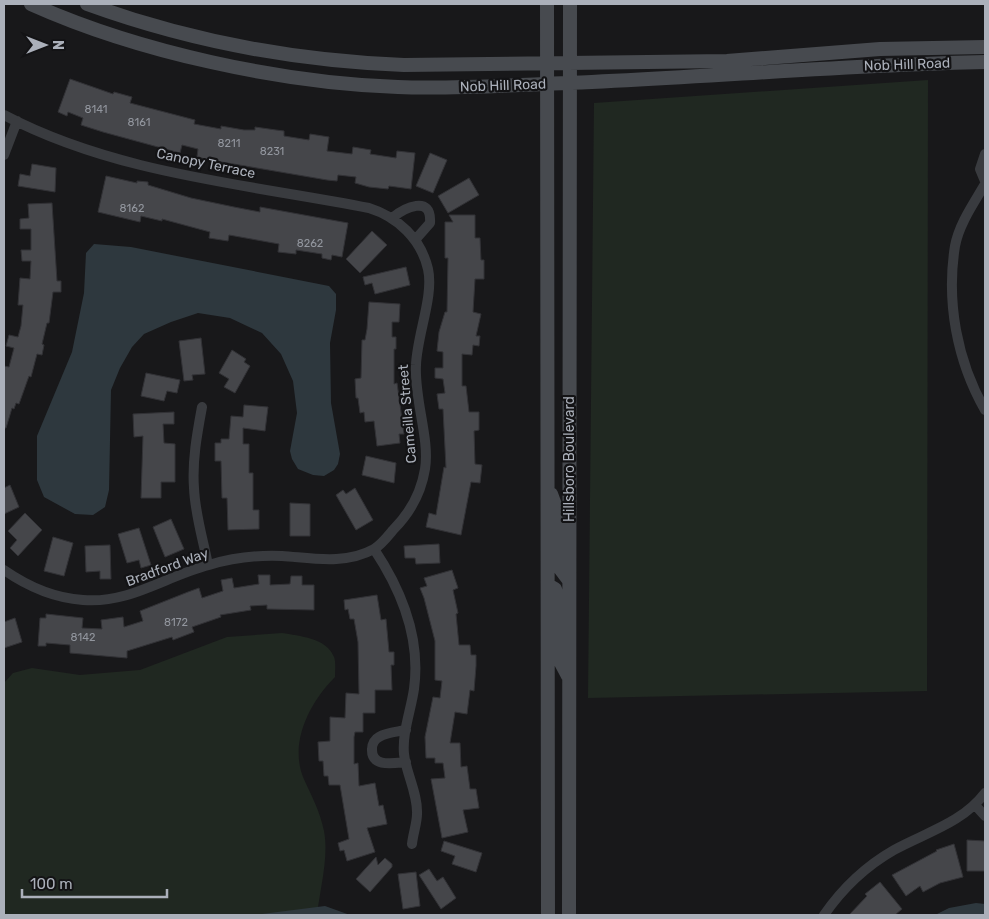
<svg xmlns="http://www.w3.org/2000/svg" width="989" height="919" font-family="Rubik,sans-serif">
  <rect width="100%" height="100%" fill="#18181a"/>
  <path fill="#202821" d="M 928,80 L 927,691 L 588,698 L 594,103 Z
    M 282,633 C 299,636 327,638 334,657 C 336,662 335,671 335,677 C 311,701 289,741 303,777 C 311,795 320,811 324,831 C 329,857 320,889 317,915 L 4,915 L 4,683 L 13,673 L 32,668 L 80,675 L 140,670 L 227,637 Z"/>
  <path fill="#2e383e" d="M 94,244 L 131,247 L 329,286 L 336,294 L 336,310 L 330,343 L 331,403 L 340,454 L 338,464 L 334,470 L 324,476 L 313,475 L 298,469 L 292,459 L 290,451 L 297,413 L 293,381 L 281,354 L 262,333 L 230,318 L 198,313 L 171,322 L 144,334 L 132,347 L 120,368 L 111,390 L 109,490 L 105,507 L 93,515 L 75,514 L 44,497 L 37,480 L 37,436 L 72,352 L 84,293 L 86,253 Z
    M 976,903 L 985,904 L 985,915 L 935,915 L 949,908 Z
    M 325,906 L 350,915 L 252,915 L 253,915 Z"/>
  <path fill="#45464a" stroke="#323236" d="M 70,79 L 113,94 L 114,92 L 132,97 L 130,103 L 195,120 L 194,124 L 221,129 L 221,126 L 244,130 L 255,130 L 255,127 L 276,130 L 284,131 L 284,136 L 309,140 L 310,134 L 329,137 L 327,151 L 352,154 L 353,147 L 371,150 L 370,154 L 396,158 L 397,151 L 415,153 L 411,189 L 389,186 L 388,189 L 369,187 L 355,183 L 356,177 L 338,175 L 337,181 L 327,180 L 210,160 L 197,157 L 198,149 L 182,145 L 180,153 L 103,132 L 81,125 L 83,118 L 68,112 L 67,116 L 58,112 Z
    M 430,153 L 447,160 L 433,193 L 416,186 Z
    M 32,164 L 56,168 L 55,192 L 18,186 L 20,174 L 30,176 Z
    M 106,176 L 137,183 L 137,181 L 148,182 L 148,185 L 191,198 L 234,207 L 260,212 L 260,207 L 348,223 L 342,257 L 332,255 L 331,260 L 322,258 L 322,254 L 296,250 L 296,254 L 278,252 L 279,244 L 229,235 L 228,241 L 209,238 L 210,232 L 162,219 L 162,221 L 141,216 L 140,222 L 98,212 Z
    M 469,178 L 479,195 L 448,213 L 438,196 Z
    M 52,203 L 57,281 L 61,281 L 61,292 L 53,292 L 49,323 L 47,323 L 42,344 L 44,345 L 42,355 L 37,354 L 31,377 L 29,376 L 19,404 L 16,403 L 14,409 L 12,408 L 6,428 L 4,428 L 4,366 L 9,367 L 14,348 L 6,346 L 9,335 L 18,337 L 21,326 L 23,305 L 18,305 L 20,278 L 30,279 L 31,261 L 22,261 L 21,250 L 31,250 L 31,229 L 20,229 L 20,219 L 29,218 L 28,204 Z
    M 449,215 L 475,215 L 475,238 L 480,238 L 481,260 L 484,260 L 484,279 L 475,279 L 473,312 L 481,314 L 476,336 L 480,336 L 479,346 L 473,345 L 472,355 L 462,354 L 462,386 L 466,386 L 469,412 L 479,412 L 479,430 L 474,431 L 475,464 L 482,465 L 480,483 L 471,482 L 461,535 L 426,527 L 429,513 L 436,515 L 444,467 L 446,468 L 443,409 L 439,409 L 437,394 L 445,393 L 443,379 L 435,378 L 435,368 L 443,368 L 443,352 L 437,351 L 439,332 L 445,312 L 447,312 L 448,258 L 445,258 L 445,222 L 453,222 Z
    M 372,231 L 387,245 L 360,273 L 346,259 Z
    M 406,267 L 410,285 L 375,294 L 372,283 L 365,285 L 363,277 Z
    M 369,302 L 400,304 L 399,322 L 392,322 L 392,337 L 396,337 L 396,349 L 394,349 L 394,384 L 397,383 L 404,434 L 399,434 L 400,443 L 377,446 L 374,421 L 365,422 L 364,412 L 360,413 L 358,398 L 356,398 L 355,379 L 361,378 L 362,340 L 365,340 L 367,329 Z
    M 201,338 L 205,374 L 192,375 L 193,380 L 184,381 L 179,341 Z
    M 232,350 L 246,359 L 244,362 L 250,366 L 235,393 L 224,387 L 229,379 L 219,373 Z
    M 146,373 L 180,380 L 177,393 L 167,391 L 164,401 L 141,396 Z
    M 244,405 L 268,407 L 265,431 L 243,428 L 243,444 L 249,444 L 249,473 L 253,473 L 253,510 L 259,510 L 259,529 L 228,530 L 227,498 L 222,498 L 221,461 L 215,461 L 215,443 L 221,443 L 221,439 L 229,439 L 231,416 L 243,417 Z
    M 174,412 L 174,424 L 163,424 L 164,443 L 175,444 L 175,482 L 161,482 L 161,498 L 141,498 L 143,436 L 134,437 L 133,414 Z
    M 366,456 L 396,463 L 394,483 L 362,475 Z
    M 10,485 L 19,507 L 4,514 L 4,488 Z
    M 355,488 L 373,520 L 356,530 L 336,495 L 343,490 L 346,494 Z
    M 290,503 L 310,504 L 310,536 L 290,536 Z
    M 25,513 L 42,530 L 18,556 L 10,548 L 17,540 L 8,531 Z
    M 171,519 L 184,549 L 165,557 L 153,527 Z
    M 139,528 L 151,565 L 141,568 L 139,560 L 127,563 L 118,534 Z
    M 53,537 L 73,543 L 64,576 L 44,571 Z
    M 439,544 L 440,563 L 416,564 L 415,558 L 405,558 L 404,546 Z
    M 110,545 L 111,579 L 100,579 L 100,571 L 86,572 L 85,546 Z
    M 452,570 L 458,588 L 453,590 L 458,613 L 456,614 L 459,645 L 470,645 L 471,655 L 476,655 L 476,666 L 474,691 L 470,690 L 467,714 L 455,712 L 450,743 L 460,743 L 461,767 L 467,766 L 470,789 L 476,789 L 479,808 L 463,810 L 468,832 L 442,838 L 431,779 L 445,778 L 443,763 L 435,763 L 435,758 L 426,758 L 425,737 L 433,697 L 440,698 L 442,681 L 435,680 L 435,641 L 424,598 L 420,588 L 427,586 L 424,578 Z
    M 258,575 L 270,575 L 270,585 L 290,584 L 291,576 L 302,576 L 302,585 L 314,585 L 314,610 L 267,609 L 267,605 L 250,606 L 251,610 L 220,615 L 221,617 L 192,627 L 194,632 L 173,640 L 172,637 L 127,651 L 127,658 L 70,653 L 70,645 L 46,643 L 46,646 L 38,646 L 40,618 L 46,618 L 46,614 L 83,618 L 82,628 L 102,629 L 101,620 L 123,617 L 124,627 L 143,621 L 140,611 L 188,592 L 199,588 L 202,598 L 223,591 L 221,580 L 232,578 L 234,588 L 259,584 Z
    M 377,595 L 381,620 L 386,619 L 389,652 L 394,652 L 394,665 L 391,665 L 392,690 L 375,690 L 375,713 L 363,713 L 363,732 L 355,732 L 354,737 L 354,764 L 358,763 L 359,786 L 375,783 L 379,806 L 383,805 L 387,824 L 367,828 L 375,852 L 347,861 L 344,850 L 340,851 L 338,843 L 349,839 L 340,785 L 329,785 L 328,776 L 324,776 L 323,761 L 319,761 L 318,742 L 330,741 L 330,717 L 345,718 L 346,693 L 359,694 L 358,642 L 354,619 L 350,619 L 348,609 L 345,610 L 344,600 Z
    M 15,618 L 22,642 L 4,648 L 4,622 Z
    M 967,840 L 985,841 L 985,871 L 967,871 Z
    M 444,841 L 482,853 L 476,872 L 452,864 L 455,856 L 441,851 Z
    M 954,844 L 963,877 L 940,883 L 923,892 L 920,886 L 906,896 L 892,875 L 937,851 L 936,850 Z
    M 376,857 L 378,865 L 385,858 L 392,864 L 392,867 L 370,892 L 356,879 Z
    M 429,869 L 437,881 L 443,877 L 456,898 L 441,909 L 419,875 Z
    M 416,872 L 420,906 L 403,909 L 398,874 Z
    M 880,882 L 902,909 L 895,915 L 849,915 L 867,896 L 865,894 Z"/>
  <g fill="none" stroke-linecap="round" stroke-linejoin="round">
    <path stroke="#393b3f" stroke-width="10" d="M 4,115 C 116,174 247,184 369,208 C 398,217 421,239 428,269 C 434,296 417,335 416,365 C 414,399 430,439 425,469 C 421,494 410,513 393,530 C 388,536 381,545 374,549 C 345,565 312,558 282,556 C 258,555 232,558 209,565 C 166,576 129,604 83,600 C 54,598 27,586 4,570
      M 985,154 L 980,169 L 985,181
      M 4,155 L 17,121
      M 985,184 C 974,203 959,224 955,246 C 946,302 957,361 985,410
      M 392,218 C 404,208 432,194 430,223 L 415,240
      M 202,407 C 197,434 192,461 194,488 C 195,514 203,539 208,565
      M 374,549 C 402,591 421,638 414,689 C 411,710 402,733 404,754 C 406,773 418,794 417,814 C 417,823 413,834 412,844
      M 406,730 C 397,732 387,732 379,737 C 375,739 372,744 372,749 C 371,768 394,763 406,762
      M 975,805 L 985,816
      M 824,915 C 842,889 866,866 894,850 C 927,832 962,823 985,793"/>
    <path stroke="#474a4f" stroke-width="14" d="M 31,4 C 138,52 281,83 398,87 C 447,89 496,86 544,84 C 691,79 838,65 985,62
      M 87,4 C 189,41 295,61 404,65 L 727,61 L 880,49 L 985,47
      M 547,4 L 548,915
      M 551,494 L 558,513 L 559,567 L 568,579
      M 548,585 L 555,589 L 559,604 L 559,659 L 568,676
      M 569,915 L 570,4"/>
  </g>
  <g text-anchor="middle" stroke-width="4.5" stroke-linejoin="round" paint-order="stroke">
    <g font-size="11" fill="#92969e">
      <text x="96" y="113">8141</text>
      <text x="139" y="126">8161</text>
      <text x="229" y="147">8211</text>
      <text x="272" y="155">8231</text>
      <text x="132" y="212">8162</text>
      <text x="310" y="247">8262</text>
      <text x="176" y="626">8172</text>
      <text x="83" y="641">8142</text>
    </g>
    <g font-size="14" fill="#abb0ba" stroke="#131315">
      <text transform="translate(907 64) rotate(-2)" y="5">Nob Hill Road</text>
      <text transform="translate(503 85) rotate(-2)" y="5">Nob Hill Road</text>
      <text transform="translate(206 163) rotate(12)" y="5">Canopy Terrace</text>
      <text transform="translate(407 414) rotate(-95)" y="5">Cameilla Street</text>
      <text transform="translate(569 459) rotate(-90)" y="5">Hillsboro Boulevard</text>
      <text transform="translate(167 567) rotate(-20)" y="5">Bradford Way</text>
    </g>
  </g>
  <rect width="989" height="919" fill="none" stroke="#abb0ba" stroke-width="10"/>
  <g transform="translate(45 45) rotate(90)" stroke="#131315" stroke-width="4" paint-order="stroke">
  <path d="M0-4L9 19L0 12L-9 19Z" fill="#abb0ba"/>
  <text y="-8" font-size="14" font-weight="bold" text-anchor="middle" fill="#abb0ba">N</text>
  </g>
  <path d="M22 889v8h145v-8" fill="none" stroke="#abb0ba" stroke-width="2.5"/>
  <text x="30" y="889" font-size="15" fill="#abb0ba" stroke="#131315" stroke-width="4" paint-order="stroke">100 m</text>
</svg>
